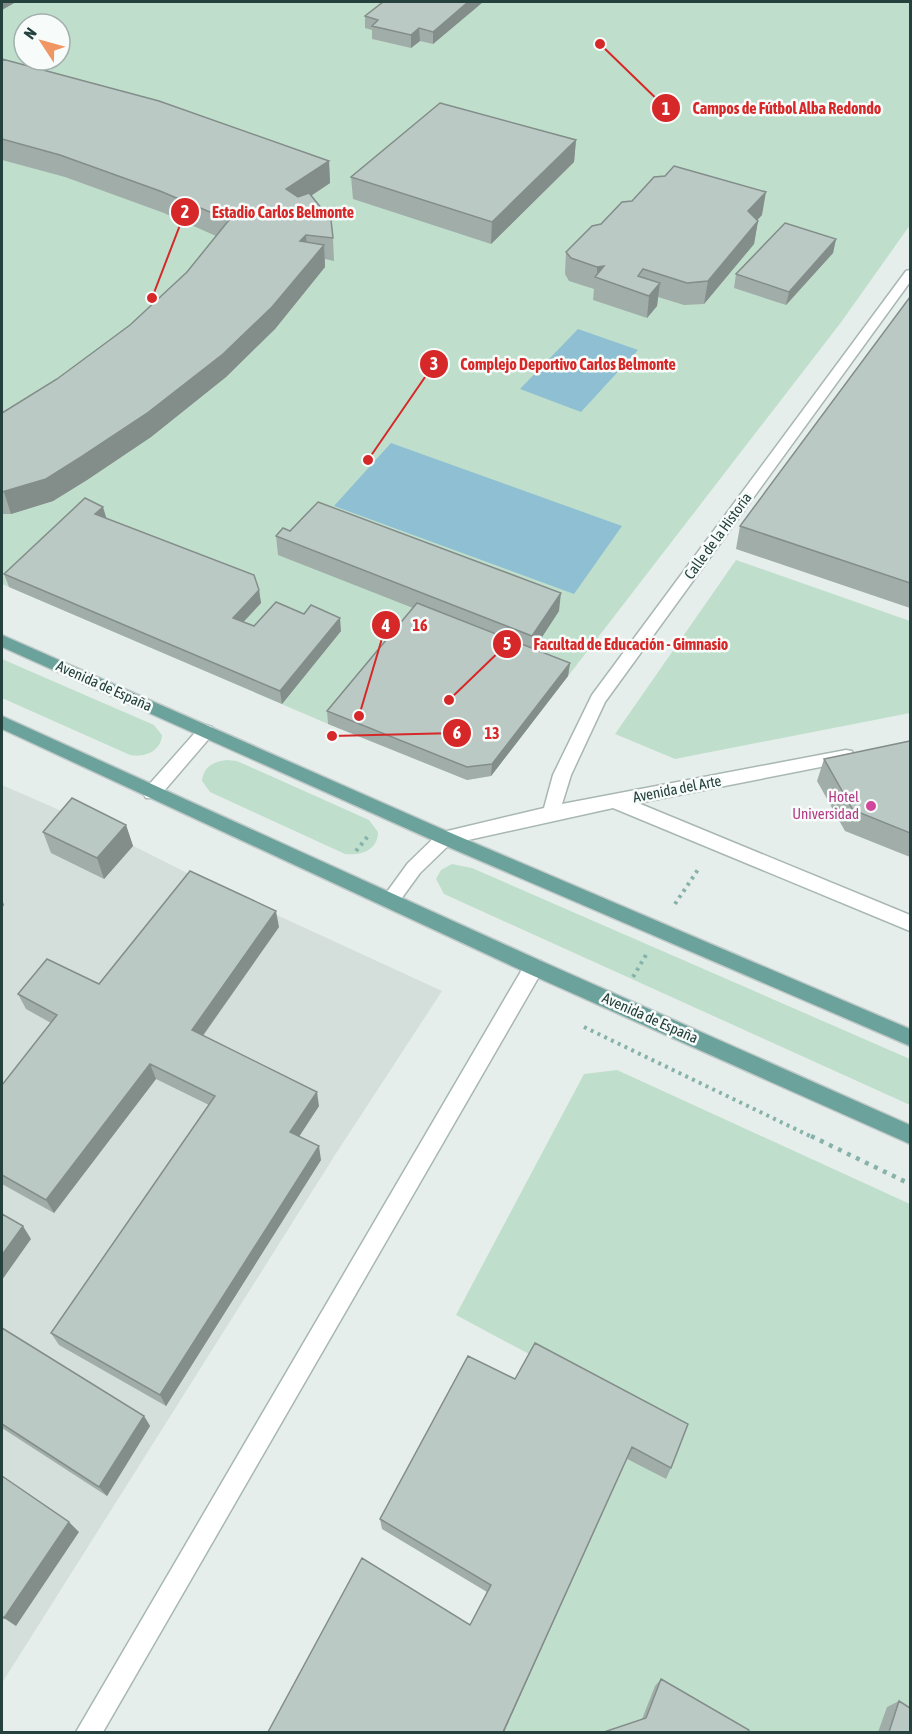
<svg xmlns="http://www.w3.org/2000/svg" width="912" height="1734" font-family="'Asap Condensed',sans-serif">
  <rect width="100%" height="100%" fill="#e6eeec"/>
  <path fill="#d4dedb" d="M 2,785 L 80,819 L 205,882 L 442,991 L 335,1155 L 2,1683 Z"/>
  <path fill="#bfdfcc" fill-rule="evenodd" d="M 2,2 L 910,2 L 910,225 L 842,321 L 491,776 L 467,780 L 328,724 L 2,584 ZM 24,24 L 60,24 L 60,60 L 24,60 Z
    M 736,560 L 910,621 L 910,713 L 675,759 L 615,734 Z
    M 2,659 L 154,725 L 162,735 C 161,751 145,758 130,755 L 2,698 Z
    M 227,760 L 237,761 L 369,820 L 378,832 C 378,850 361,856 345,854 L 210,792 L 202,781 C 203,767 214,761 227,760 Z
    M 452,864 L 472,868 L 910,1059 L 910,1105 L 444,894 L 436,879 L 441,870 Z
    M 617,1070 L 910,1204 L 910,1720 L 878,1732 L 736,1732 L 641,1723 L 614,1732 L 504,1732 L 627,1459 L 666,1479 L 682,1436 L 456,1315 L 584,1074 Z"/>
  <path fill="#8fbfd2" d="M 578,329 L 638,350 L 581,412 L 520,389 Z
    M 391,443 L 622,526 L 574,594 L 334,506 Z"/>
  <g fill="none" stroke-linecap="round" stroke-linejoin="round">
    <g stroke="#a8b7b4" stroke-width="3">
      <path id="minor" d="M 910,270 L 910,282 L 605,702 L 571,775 L 562,804 L 846,750 L 852,751 L 854,756 L 852,761 L 846,762 L 638,803 L 910,915 L 910,931 L 613,808 L 450,844 L 420,873 L 396,906 L 390,909 L 384,906 L 381,901 L 384,896 L 408,863 L 439,833 L 544,808 L 553,775 L 592,695 L 906,271 Z
        M 206,725 L 212,727 L 214,731 L 212,735 L 158,798 L 146,798 L 143,793 L 146,788 L 200,727 Z
        M 534,959 L 541,961 L 543,967 L 541,973 L 103,1732 L 76,1732 L 527,961 Z"/>
    </g>
    <g stroke="#c2cac9" stroke-width="3">
      <path id="major" d="M 2,635 L 451,833 L 910,1029 L 910,1046 L 439,843 L 2,647 Z
        M 2,716 L 541,961 L 910,1125 L 910,1144 L 527,973 L 2,729 Z"/>
    </g>
    <path stroke="#87b2a9" stroke-width="4" stroke-dasharray="3 4.5" stroke-linecap="butt" d="M 356,851 L 368,836
      M 675,904 L 699,868
      M 633,977 L 646,955
      M 584,1027 L 814,1138"/>
    <path stroke="#87b2a9" stroke-width="4.5" stroke-dasharray="4 6" stroke-linecap="butt" d="M 811,1136 L 910,1184"/>
    <use href="#minor" fill="#fff" fill-rule="evenodd"/>
    <use href="#major" fill="#6ba39c" fill-rule="evenodd"/>
  </g>
  <path fill="#a1ada9" d="M 383,2 L 483,2 L 433,44 L 420,41 L 411,48 L 372,39 L 372,30 L 365,28 L 365,16 Z
    M 2,59 L 329,161 L 330,183 L 311,196 L 333,238 L 334,261 L 325,259 L 325,267 L 275,329 L 226,377 L 151,437 L 87,480 L 53,501 L 11,514 L 2,514 L 2,413 L 57,379 L 130,325 L 187,272 L 216,236 L 164,213 L 65,177 L 2,160 Z
    M 576,140 L 574,162 L 491,244 L 353,199 L 351,177 Z
    M 762,215 L 757,220 L 758,221 L 754,244 L 704,304 L 684,305 L 658,297 L 657,306 L 647,318 L 593,300 L 594,289 L 569,281 L 565,274 L 566,252 Z
    M 836,239 L 833,253 L 786,305 L 734,288 L 736,274 Z
    M 910,297 L 910,608 L 736,549 L 740,526 Z
    M 106,519 L 259,590 L 261,603 L 243,622 L 254,626 L 341,631 L 282,704 L 9,587 L 4,574 Z
    M 290,531 L 559,611 L 534,649 L 570,663 L 568,676 L 491,776 L 467,780 L 328,724 L 327,711 L 413,608 L 278,555 L 276,536 Z
    M 910,741 L 910,857 L 845,831 L 817,781 L 824,759 Z
    M 126,825 L 133,846 L 104,879 L 51,853 L 43,832 Z
    M 279,927 L 203,1036 L 319,1106 L 299,1136 L 321,1160 L 166,1406 L 59,1345 L 51,1333 L 209,1105 L 156,1079 L 54,1213 L 2,1184 L 2,1085 L 51,1023 L 26,1009 L 18,994 L 99,984 Z
    M 2,1328 L 144,1416 L 150,1426 L 107,1496 L 2,1428 Z
    M 468,1356 L 671,1468 L 666,1479 L 627,1459 L 504,1732 L 268,1732 L 470,1625 L 487,1592 L 382,1529 L 380,1519 Z
    M 661,1679 L 748,1732 L 642,1719 L 655,1686 Z
    M 899,1701 L 910,1732 L 878,1732 L 887,1707 Z"/>
  <path fill="#838d8a" d="M 2,2 L 16,2 L 2,10 Z
    M 468,2 L 483,2 L 433,44 L 433,32 Z
    M 419,28 L 420,41 L 411,48 L 411,35 Z
    M 576,140 L 574,162 L 491,244 L 492,222 Z
    M 329,161 L 330,183 L 288,211 L 286,189 Z
    M 766,192 L 762,215 L 745,233 L 748,211 Z
    M 758,221 L 754,244 L 704,304 L 708,281 Z
    M 306,235 L 308,257 L 300,241 Z
    M 836,239 L 833,253 L 786,305 L 789,292 Z
    M 324,245 L 325,267 L 275,329 L 226,377 L 151,437 L 87,480 L 53,501 L 11,514 L 4,492 Z
    M 604,266 L 597,278 L 597,267 Z
    M 660,283 L 657,306 L 647,318 L 649,296 Z
    M 103,507 L 107,520 L 95,514 Z
    M 259,590 L 261,603 L 235,631 L 233,618 Z
    M 561,593 L 559,611 L 531,654 L 532,636 Z
    M 340,618 L 341,631 L 282,704 L 280,691 Z
    M 570,663 L 568,676 L 491,776 L 492,764 Z
    M 126,825 L 133,846 L 104,879 L 97,858 Z
    M 2,899 L 4,905 L 2,908 Z
    M 276,911 L 279,927 L 196,1045 L 192,1030 Z
    M 150,1064 L 156,1079 L 54,1213 L 46,1200 Z
    M 317,1092 L 319,1106 L 293,1146 L 290,1132 Z
    M 319,1146 L 321,1160 L 166,1406 L 160,1395 Z
    M 23,1226 L 31,1239 L 2,1280 L 2,1255 Z
    M 144,1416 L 150,1426 L 107,1496 L 99,1487 Z
    M 632,1447 L 504,1732 L 503,1732 Z
    M 69,1522 L 79,1532 L 16,1626 L 4,1618 Z"/>
  <path fill="#bbc9c5" stroke="#838d8a" stroke-width="1.5" d="M 383,2 L 468,2 L 433,32 L 419,28 L 411,35 L 372,26 L 378,20 L 365,16 Z
    M 2,59 L 159,101 L 329,161 L 286,189 L 298,197 L 309,193 L 331,220 L 333,238 L 306,235 L 300,241 L 324,245 L 272,307 L 223,354 L 146,414 L 81,457 L 46,479 L 2,492 L 2,413 L 57,379 L 130,325 L 187,272 L 229,220 L 160,191 L 60,155 L 2,139 Z
    M 440,103 L 576,140 L 492,222 L 351,177 Z
    M 674,166 L 766,192 L 748,211 L 758,221 L 708,281 L 687,283 L 643,269 L 638,276 L 660,283 L 649,296 L 595,277 L 604,266 L 597,267 L 571,258 L 566,252 L 592,226 L 601,224 L 622,202 L 632,201 L 654,177 L 665,176 Z
    M 785,223 L 836,239 L 789,292 L 736,274 Z
    M 910,297 L 910,583 L 740,526 Z
    M 85,498 L 103,507 L 95,514 L 254,575 L 259,590 L 233,618 L 254,626 L 276,602 L 304,614 L 311,605 L 340,618 L 280,691 L 4,574 Z
    M 318,502 L 561,593 L 532,636 L 276,536 L 283,528 L 290,531 Z
    M 417,603 L 570,663 L 492,764 L 467,767 L 327,711 Z
    M 910,741 L 910,833 L 853,810 L 824,759 Z
    M 72,798 L 126,825 L 97,858 L 43,832 Z
    M 190,871 L 276,911 L 192,1030 L 317,1092 L 290,1132 L 319,1146 L 160,1395 L 51,1333 L 215,1096 L 150,1064 L 46,1200 L 2,1175 L 2,1085 L 57,1015 L 18,994 L 47,959 L 99,984 Z
    M 2,1214 L 23,1226 L 2,1255 Z
    M 2,1328 L 144,1416 L 99,1487 L 2,1424 Z
    M 535,1343 L 688,1424 L 671,1468 L 632,1447 L 503,1732 L 268,1732 L 362,1558 L 470,1625 L 491,1585 L 380,1519 L 468,1356 L 515,1379 Z
    M 2,1476 L 69,1522 L 4,1618 L 2,1616 Z
    M 661,1679 L 749,1730 L 748,1732 L 604,1732 L 646,1718 Z
    M 899,1701 L 910,1708 L 910,1732 L 889,1732 Z"/>
  <circle fill="#d1479c" stroke="#f7fbf9" stroke-width="2" cx="871" cy="806" r="6"/>
  <g text-anchor="middle" stroke-width="5" stroke-linejoin="round" paint-order="stroke">
    <g font-size="15" fill="#24413d" stroke="#f7fbf9">
      <text transform="translate(718 536) rotate(-54)" y="5">Calle de la Historia</text>
      <text transform="translate(104 686) rotate(24)" y="5">Avenida de España</text>
      <text transform="translate(677 789) rotate(-11)" y="5">Avenida del Arte</text>
      <text transform="translate(650 1018) rotate(24)" y="5">Avenida de España</text>
    </g>
    <g font-size="15" fill="#b23c85" stroke="#f7fbf9" text-anchor="end">
      <text x="859" y="802">Hotel<tspan x="859" dy="17">Universidad</tspan></text>
    </g>
  </g>
  <path fill="none" stroke="#d62828" stroke-width="2" d="M600 44L666 108M152 298L185 212M368 460L434 364M359 716L386 625M449 700L507 644M332 736L457 733"/>
  <g fill="#d62828" stroke="#f7fbf9" stroke-width="2">
    <circle cx="600" cy="44" r="6"/>
    <circle cx="152" cy="298" r="6"/>
    <circle cx="368" cy="460" r="6"/>
    <circle cx="359" cy="716" r="6"/>
    <circle cx="449" cy="700" r="6"/>
    <circle cx="332" cy="736" r="6"/>
    <circle cx="666" cy="108" r="15"/>
    <circle cx="185" cy="212" r="15"/>
    <circle cx="434" cy="364" r="15"/>
    <circle cx="386" cy="625" r="15"/>
    <circle cx="507" cy="644" r="15"/>
    <circle cx="457" cy="733" r="15"/>
  </g>
  <g font-size="18" text-anchor="middle" font-weight="bold" fill="#fff">
    <text x="666" y="115">1</text>
    <text x="185" y="218">2</text>
    <text x="434" y="370">3</text>
    <text x="386" y="632">4</text>
    <text x="507" y="650">5</text>
    <text x="457" y="739">6</text>
  </g>
  <g font-size="16" text-anchor="middle" font-weight="bold" fill="#d62828" stroke="#f7fbf9" stroke-width="5" stroke-linejoin="round" paint-order="stroke">
    <text x="787" y="114">Campos de Fútbol Alba Redondo</text>
    <text x="283" y="218">Estadio Carlos Belmonte</text>
    <text x="568" y="370">Complejo Deportivo Carlos Belmonte</text>
    <text x="420" y="631">16</text>
    <text x="631" y="650">Facultad de Educación - Gimnasio</text>
    <text x="492" y="739">13</text>
  </g>
  <rect width="912" height="1734" fill="none" stroke="#24413d" stroke-width="6"/>
  <g transform="translate(42 42) rotate(306)"><circle r="28" fill="#f7fbf9" stroke="#a3b1ae" stroke-width="1.5"/>
  <path d="M0-4.5L10 22L0 15L-10 22Z" fill="#f09662"/>
  <text y="-9" font-size="16" font-weight="bold" text-anchor="middle" fill="#24413d">N</text>
  </g>
</svg>
